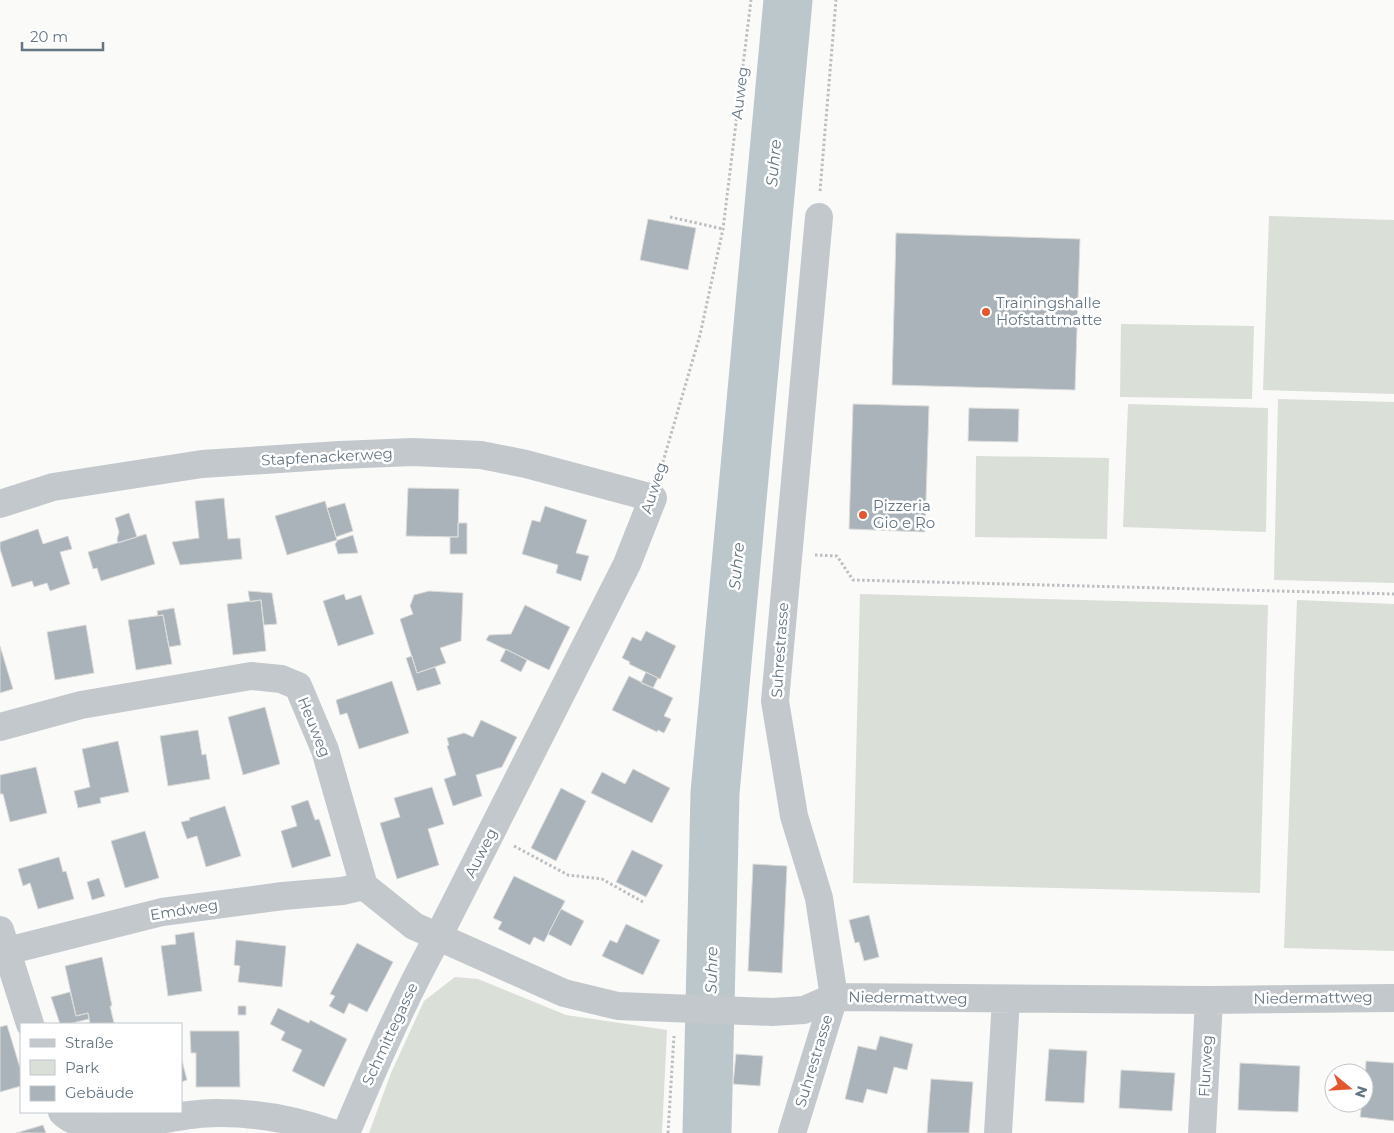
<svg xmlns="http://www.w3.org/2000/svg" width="1394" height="1133" font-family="Montserrat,sans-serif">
  <rect width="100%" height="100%" fill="#fafaf8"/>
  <path fill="#dadfd7" d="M 1269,216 L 1394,220 L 1394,394 L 1263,390 Z
    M 1121,324 L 1254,326 L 1252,399 L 1120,397 Z
    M 1278,399 L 1394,402 L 1394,583 L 1274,580 Z
    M 1128,404 L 1268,408 L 1266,532 L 1123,527 Z
    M 976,456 L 1109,458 L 1107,539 L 975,537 Z
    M 860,594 L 1268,605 L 1260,893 L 853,883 Z
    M 1297,600 L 1394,604 L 1394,951 L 1284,948 Z
    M 455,977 L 478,979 L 566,1015 L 667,1030 L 662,1133 L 369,1133 L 391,1073 L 424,1001 Z"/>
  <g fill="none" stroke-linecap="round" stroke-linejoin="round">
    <path stroke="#bbc7cb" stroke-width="49" d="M 707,1133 L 715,793 L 788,0"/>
  </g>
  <path fill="#aab3b9" stroke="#dcdcda" d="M 648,219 L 696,228 L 688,270 L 640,260 Z
    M 896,233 L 1080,239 L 1075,390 L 892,385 Z
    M 853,404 L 929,406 L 925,532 L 849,529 Z
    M 969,408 L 1019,409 L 1018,442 L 968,441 Z
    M 408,488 L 459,489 L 458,537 L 406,536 Z
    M 224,498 L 228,539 L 240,538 L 242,559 L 180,565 L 172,542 L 199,538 L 195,501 Z
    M 325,501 L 337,540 L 287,555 L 275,516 Z
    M 345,503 L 353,531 L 336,537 L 327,508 Z
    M 545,506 L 587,520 L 576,553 L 589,556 L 581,581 L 556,573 L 558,565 L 522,554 L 532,520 L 540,522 Z
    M 129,513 L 137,537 L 118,543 L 117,539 L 119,532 L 115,518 Z
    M 458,523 L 467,523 L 467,554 L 450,554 L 450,537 L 458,537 Z
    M 38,529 L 43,544 L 68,536 L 72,549 L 60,552 L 70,584 L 50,591 L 47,583 L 34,587 L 32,581 L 12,587 L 0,549 L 0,542 Z
    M 146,534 L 155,564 L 101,581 L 97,568 L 93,569 L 88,552 Z
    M 353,535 L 358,553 L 338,554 L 335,544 L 338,540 Z
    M 248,591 L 272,593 L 277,624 L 264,625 L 261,600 L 250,602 Z
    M 429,591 L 463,593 L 461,641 L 440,648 L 446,663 L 417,673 L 400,619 L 413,614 L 410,606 L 414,595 Z
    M 344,594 L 346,600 L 361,595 L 374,634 L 338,646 L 323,601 Z
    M 261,600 L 266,651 L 233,655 L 227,604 Z
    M 525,605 L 570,627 L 549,670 L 486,640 L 489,635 L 511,634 Z
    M 174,608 L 181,645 L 169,647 L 163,615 L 158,616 L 157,611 Z
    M 163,615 L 172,664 L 136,670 L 128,620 Z
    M 86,625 L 94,673 L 55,680 L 47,632 Z
    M 646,631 L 676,646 L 660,679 L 629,664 L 630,662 L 622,658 L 632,637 L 641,641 Z
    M 0,646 L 13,689 L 0,693 Z
    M 506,649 L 527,660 L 521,672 L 500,661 Z
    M 412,656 L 417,673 L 435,667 L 441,684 L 417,691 L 406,658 Z
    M 646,672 L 658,678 L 653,688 L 641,683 Z
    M 629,676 L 673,698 L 664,716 L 671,719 L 664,733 L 658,730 L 657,732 L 612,710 Z
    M 392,681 L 409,733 L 359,749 L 347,713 L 340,715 L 336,700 Z
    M 265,707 L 280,764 L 243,775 L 228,717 Z
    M 481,720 L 517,737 L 502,767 L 476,775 L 482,796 L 453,806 L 444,779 L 456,775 L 447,746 L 449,745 L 447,738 L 464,733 L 473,737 Z
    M 198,730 L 202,755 L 206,754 L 210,779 L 168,786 L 160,736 Z
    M 118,741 L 129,792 L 100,798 L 101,803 L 78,808 L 74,791 L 90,787 L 82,749 Z
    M 36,767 L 47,813 L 10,822 L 3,794 L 0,794 L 0,775 Z
    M 633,769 L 670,788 L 652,823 L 591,793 L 602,772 L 625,784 Z
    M 432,787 L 444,824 L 428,829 L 439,865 L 397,879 L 380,823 L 400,817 L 394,798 Z
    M 561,788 L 586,801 L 556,861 L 531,848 Z
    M 308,800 L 315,820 L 319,819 L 331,856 L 292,868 L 281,831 L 297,826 L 291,806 Z
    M 225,806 L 241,856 L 206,867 L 197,836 L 187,839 L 181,822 L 190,820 L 189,818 Z
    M 145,831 L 159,878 L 125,888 L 111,841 Z
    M 632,850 L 663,865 L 646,897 L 616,882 Z
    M 59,857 L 63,872 L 66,871 L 74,899 L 38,909 L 30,883 L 23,886 L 18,869 Z
    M 753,864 L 787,866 L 782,973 L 748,971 Z
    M 514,876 L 565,901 L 544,942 L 534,937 L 530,945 L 498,929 L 502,922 L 493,918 Z
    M 99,878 L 105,896 L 92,900 L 87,882 Z
    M 561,909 L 584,921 L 571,946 L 548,934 Z
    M 869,915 L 879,957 L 864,961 L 859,942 L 855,943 L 849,920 Z
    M 626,924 L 660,940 L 643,975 L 602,956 L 610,940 L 617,943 Z
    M 194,932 L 202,991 L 168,996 L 161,946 L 176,944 L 175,935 Z
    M 236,940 L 286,946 L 282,987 L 238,982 L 240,966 L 234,965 Z
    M 357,943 L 393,962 L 367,1012 L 349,1003 L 344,1014 L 329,1006 L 335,996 L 330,994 Z
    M 102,957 L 112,1006 L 110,1006 L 114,1023 L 90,1024 L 88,1013 L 76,1016 L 65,966 Z
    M 70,992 L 76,1016 L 88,1013 L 89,1019 L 68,1024 L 60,1024 L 51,997 Z
    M 238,1006 L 246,1006 L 246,1015 L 238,1015 Z
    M 278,1008 L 309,1023 L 310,1020 L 347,1039 L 324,1087 L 292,1071 L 302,1050 L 281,1040 L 285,1032 L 270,1024 Z
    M 7,1025 L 21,1071 L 21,1086 L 0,1092 L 0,1027 Z
    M 190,1031 L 239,1031 L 240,1087 L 196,1087 L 196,1053 L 191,1053 Z
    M 880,1036 L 913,1044 L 907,1070 L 894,1067 L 887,1094 L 867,1089 L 863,1103 L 845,1099 L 858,1046 L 876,1050 Z
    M 1049,1049 L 1087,1051 L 1084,1103 L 1045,1101 Z
    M 736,1054 L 763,1056 L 760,1086 L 733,1084 Z
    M 181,1057 L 187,1080 L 181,1082 Z
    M 1366,1061 L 1394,1063 L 1394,1121 L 1360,1117 L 1362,1103 L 1364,1103 Z
    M 1240,1063 L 1300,1066 L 1298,1112 L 1238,1110 Z
    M 1121,1070 L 1175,1073 L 1172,1111 L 1119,1108 Z
    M 931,1079 L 973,1082 L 969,1133 L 927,1133 Z
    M 43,1125 L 46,1133 L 16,1133 Z"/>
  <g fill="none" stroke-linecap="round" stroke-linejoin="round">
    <path stroke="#bbbfc2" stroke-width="3" stroke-dasharray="2.5 2.5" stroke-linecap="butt" d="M 820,191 L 836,0
      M 670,217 L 723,229
      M 660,472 L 700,335 L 723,229 L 751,0
      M 815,555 L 837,556 L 853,580 L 1394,594
      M 514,846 L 568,875 L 602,879 L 643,902
      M 668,1133 L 674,1036"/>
    <path stroke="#c3c8cc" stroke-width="28" d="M 0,504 L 53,487 L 202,464 L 340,455 L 413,452 L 481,455 L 526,464 L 653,498 L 627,564 L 438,937 C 403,1000 374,1067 346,1133
      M 0,727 L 81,705 L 251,676 L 281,679 L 298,686 L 325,750 L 364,886 L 414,926 L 564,993 L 618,1006 L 772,1012 L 804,1010 L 834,997 L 1209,1000 L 1394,998
      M 0,930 L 30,1024
      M 7,951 L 162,912 L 283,896 L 342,891 L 364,886
      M 62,1112 C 69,1119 85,1127 96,1127 C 138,1129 178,1112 220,1113 C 258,1113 296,1120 332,1133
      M 792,1133 L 834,997 L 819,898 L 794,816 L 775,701 L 819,217
      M 998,1133 L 1006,999
      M 1202,1133 L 1209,1000"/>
  </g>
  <g fill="#e4572e" stroke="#fff" stroke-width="2">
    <circle cx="986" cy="312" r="5"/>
    <circle cx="863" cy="515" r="5"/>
  </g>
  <g text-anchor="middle" stroke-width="5" stroke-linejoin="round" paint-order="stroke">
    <g font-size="15" fill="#657683" stroke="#fff">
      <text transform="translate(740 93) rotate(-83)" y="5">Auweg</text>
      <text transform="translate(327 457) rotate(-3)" y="5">Stapfenackerweg</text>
      <text transform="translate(654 488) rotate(-72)" y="5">Auweg</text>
      <text transform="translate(780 650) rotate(-86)" y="5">Suhrestrasse</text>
      <text transform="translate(314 727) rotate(68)" y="5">Heuweg</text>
      <text transform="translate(481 853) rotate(-63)" y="5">Auweg</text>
      <text transform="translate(184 910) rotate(-9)" y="5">Emdweg</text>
      <text transform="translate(908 998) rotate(1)" y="5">Niedermattweg</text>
      <text transform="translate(1313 998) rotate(-1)" y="5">Niedermattweg</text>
      <text transform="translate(390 1034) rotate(-65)" y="5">Schmittegasse</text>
      <text transform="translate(814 1061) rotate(-73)" y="5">Suhrestrasse</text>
      <text transform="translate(1206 1066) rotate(-87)" y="5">Flurweg</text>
    </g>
    <g font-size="15" fill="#657683" stroke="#fff" text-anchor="start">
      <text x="996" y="308">Trainingshalle<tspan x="996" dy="17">Hofstattmatte</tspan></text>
      <text x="873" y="511">Pizzeria<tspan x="873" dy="17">Gio e Ro</tspan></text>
    </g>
    <g font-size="16" font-style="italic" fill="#60757c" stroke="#fff">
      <text transform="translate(773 163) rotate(-85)" y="6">Suhre</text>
      <text transform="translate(736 566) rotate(-85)" y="6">Suhre</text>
      <text transform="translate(711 970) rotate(-89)" y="6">Suhre</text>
    </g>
  </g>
  <rect x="20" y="1023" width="162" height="90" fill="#ffffff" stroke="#c1c8cd"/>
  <rect x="30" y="1039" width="25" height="8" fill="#c3c8cc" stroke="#c1c8cd"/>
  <text x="65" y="1048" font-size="15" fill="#657683">Straße</text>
  <rect x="30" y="1060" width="25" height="15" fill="#dadfd7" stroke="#c1c8cd"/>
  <text x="65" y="1073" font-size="15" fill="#657683">Park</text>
  <rect x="30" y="1086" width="25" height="15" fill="#aab3b9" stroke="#c1c8cd"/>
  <text x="65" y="1098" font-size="15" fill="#657683">Gebäude</text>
  <g transform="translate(1349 1088) rotate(108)"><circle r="24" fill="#ffffff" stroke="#c1c8cd"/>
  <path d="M0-4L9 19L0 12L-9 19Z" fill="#e4572e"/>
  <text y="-8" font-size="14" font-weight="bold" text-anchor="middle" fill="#657683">N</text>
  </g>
  <path d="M22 42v8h81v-8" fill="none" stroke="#657683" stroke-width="2.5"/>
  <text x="30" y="42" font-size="15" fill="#657683" stroke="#ffffff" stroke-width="4" paint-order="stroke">20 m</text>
</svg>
